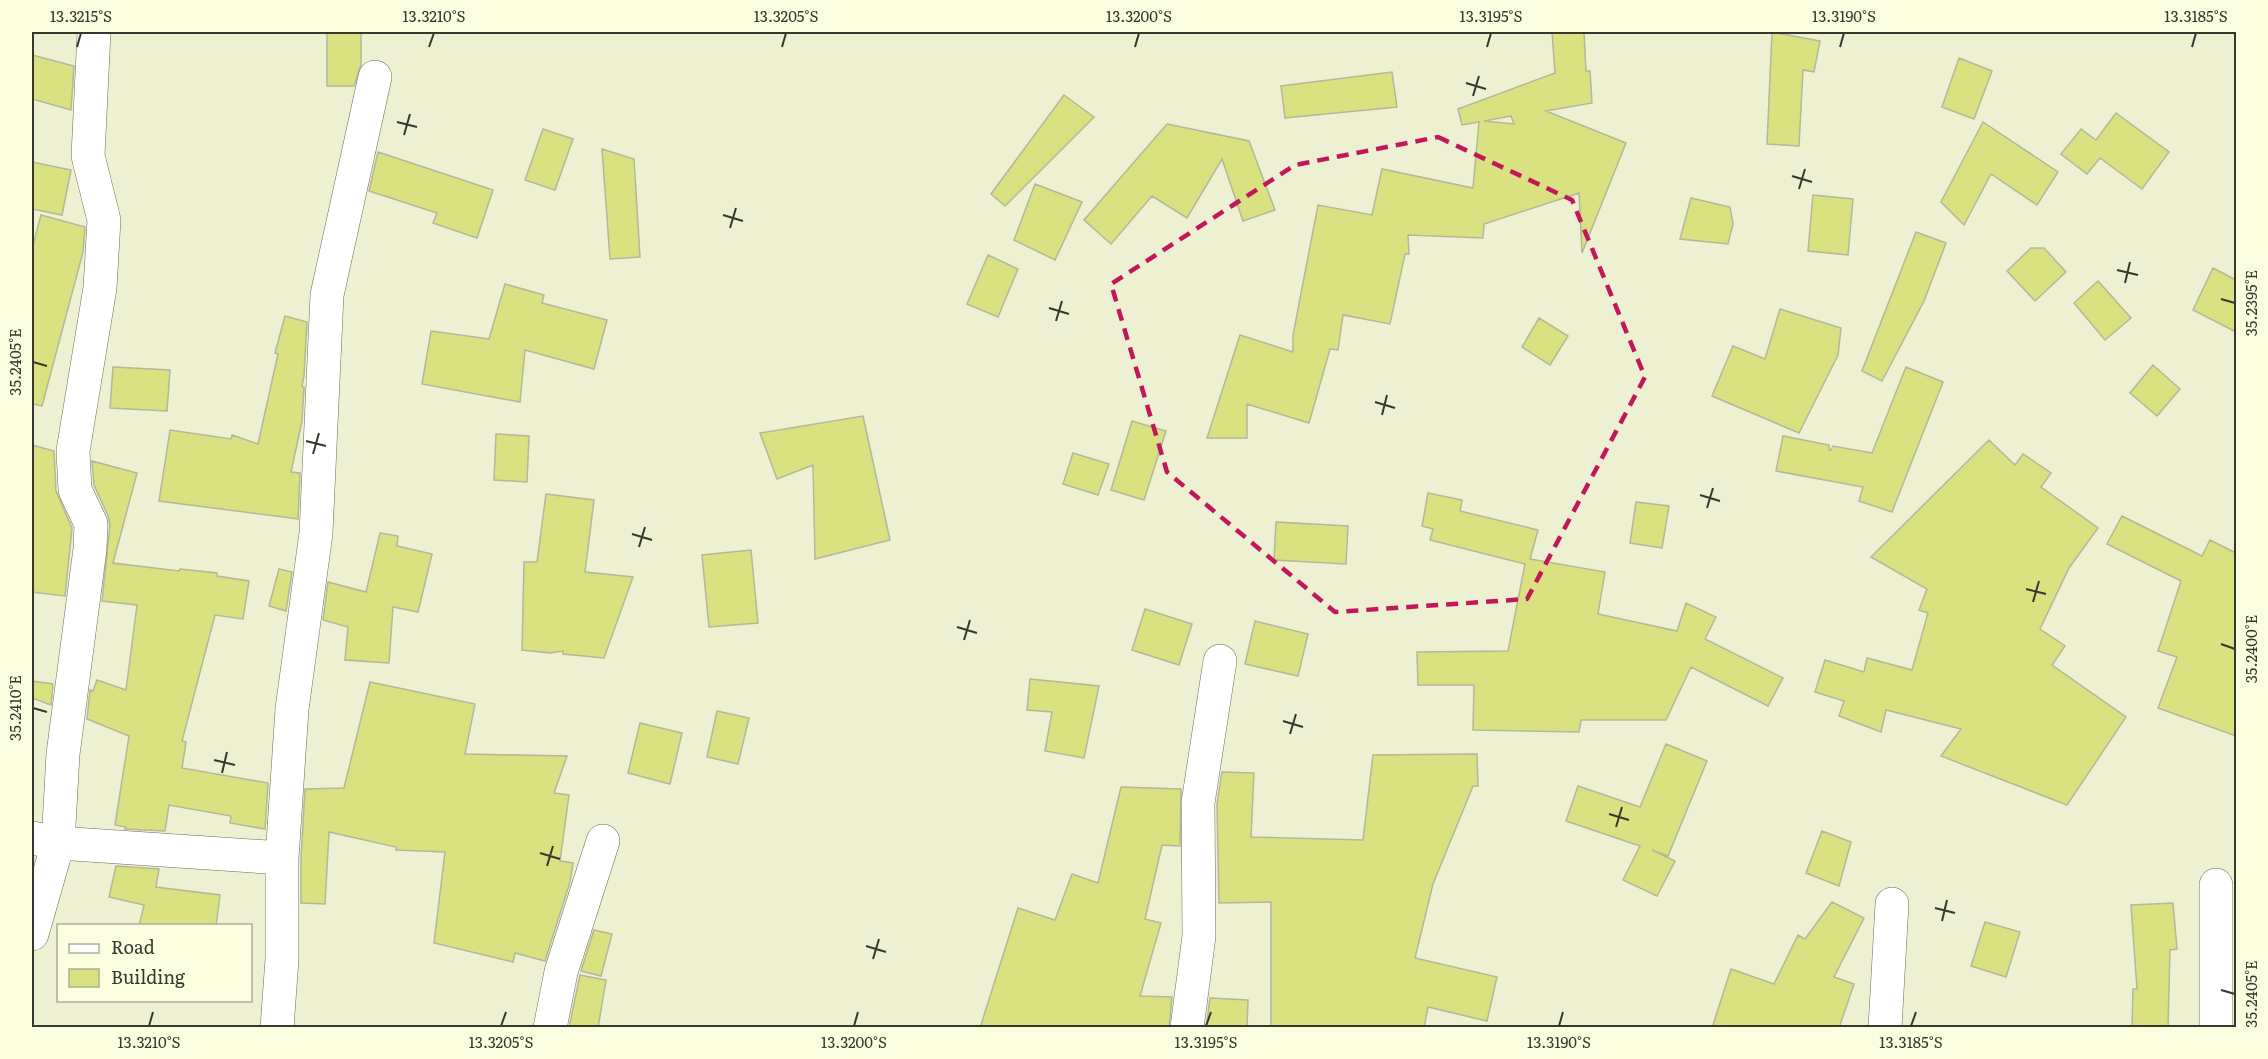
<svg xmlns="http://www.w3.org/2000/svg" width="2268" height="1059" font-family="Literata,serif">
  <rect width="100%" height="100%" fill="#edf0d1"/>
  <path fill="#dae181" stroke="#b4b799" stroke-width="1.5" fill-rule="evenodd" d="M 327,32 L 361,32 L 361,65 L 354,86 L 327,86 Z
    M 1552,32 L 1584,32 L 1586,71 L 1590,71 L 1592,103 L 1546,111 L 1626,143 L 1582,253 L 1579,193 L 1484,224 L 1483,238 L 1408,235 L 1409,254 L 1405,254 L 1390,324 L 1343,315 L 1338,350 L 1330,349 L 1309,423 L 1247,404 L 1247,438 L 1207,438 L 1240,335 L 1293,352 L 1293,335 L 1318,205 L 1372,215 L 1382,169 L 1473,188 L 1479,122 L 1462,125 L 1458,109 L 1555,73 ZM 1511,116 L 1514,124 L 1484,121 Z
    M 1772,32 L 1820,41 L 1814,72 L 1803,70 L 1799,146 L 1767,144 Z
    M 32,55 L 74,66 L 71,110 L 32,99 Z
    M 1959,58 L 1992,71 L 1974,119 L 1942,107 Z
    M 1392,72 L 1397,107 L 1285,118 L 1281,86 Z
    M 1064,95 L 1094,117 L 1005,206 L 991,194 Z
    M 2116,113 L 2169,152 L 2142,189 L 2100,158 L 2087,174 L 2061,154 L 2081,129 L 2096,140 Z
    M 1983,122 L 2058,172 L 2037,205 L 1991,174 L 1964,225 L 1941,202 Z
    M 1167,124 L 1249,141 L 1275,210 L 1243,221 L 1222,159 L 1187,218 L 1152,196 L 1111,244 L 1084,220 Z
    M 543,129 L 573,139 L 555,190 L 525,180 Z
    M 602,149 L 634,159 L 640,257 L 610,259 Z
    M 378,152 L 493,190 L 477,238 L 433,223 L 437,213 L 369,191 Z
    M 32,162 L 71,170 L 62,215 L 32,209 Z
    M 1035,184 L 1082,202 L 1055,260 L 1014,240 Z
    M 1813,195 L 1853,199 L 1848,255 L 1808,251 Z
    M 1691,198 L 1730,207 L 1733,224 L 1728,244 L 1680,239 Z
    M 41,215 L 85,227 L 83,252 L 42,406 L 32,404 L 32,249 Z
    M 1916,232 L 1946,243 L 1924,301 L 1882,381 L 1862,371 Z
    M 2031,248 L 2044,248 L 2066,272 L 2035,301 L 2007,271 Z
    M 988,255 L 1018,269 L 998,317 L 967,304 Z
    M 2213,268 L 2236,280 L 2236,332 L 2193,310 Z
    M 2098,281 L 2131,318 L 2105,340 L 2074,303 Z
    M 505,284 L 544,295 L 542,303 L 607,320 L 594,369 L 525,350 L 520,402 L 422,384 L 431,331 L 489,339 Z
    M 1780,309 L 1841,328 L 1838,355 L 1799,433 L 1712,396 L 1733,346 L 1765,359 Z
    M 285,316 L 307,322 L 304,376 L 302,386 L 304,387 L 302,421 L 291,472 L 300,473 L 298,519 L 159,501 L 170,430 L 231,439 L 232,435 L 258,444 L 278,354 L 275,353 Z
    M 1539,318 L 1568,336 L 1550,365 L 1522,347 Z
    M 2153,365 L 2180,389 L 2157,416 L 2130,393 Z
    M 113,367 L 170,370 L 167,411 L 110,408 Z
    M 1906,367 L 1943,382 L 1892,512 L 1859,501 L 1863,487 L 1776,471 L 1783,436 L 1829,445 L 1829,450 L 1831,450 L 1833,446 L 1872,453 Z
    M 863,416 L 890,540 L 815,559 L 813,465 L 777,479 L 760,433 Z
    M 1132,421 L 1166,431 L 1144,500 L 1111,490 Z
    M 496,434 L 529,436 L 527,482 L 494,480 Z
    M 1989,440 L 2015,465 L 2023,454 L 2051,473 L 2041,487 L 2098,528 L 2069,568 L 2040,629 L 2065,646 L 2052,665 L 2126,717 L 2067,805 L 1941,756 L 1961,729 L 1886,710 L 1881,732 L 1839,716 L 1844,701 L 1815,692 L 1825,660 L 1864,672 L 1867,658 L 1912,670 L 1928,613 L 1919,610 L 1927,589 L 1871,557 Z
    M 32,445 L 54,451 L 56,491 L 72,528 L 65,596 L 32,592 Z
    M 1073,453 L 1109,464 L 1098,495 L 1063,484 Z
    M 92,461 L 137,473 L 113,563 L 179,571 L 180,569 L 217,573 L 217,576 L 249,581 L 243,619 L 215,615 L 182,741 L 186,742 L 182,768 L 268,783 L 265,829 L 230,823 L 231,816 L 169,805 L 165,831 L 125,829 L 126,827 L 115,825 L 129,736 L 87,719 L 90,690 L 93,691 L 97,680 L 126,690 L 137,605 L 102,601 L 110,525 L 108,516 L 94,485 Z
    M 1428,493 L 1462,500 L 1460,511 L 1538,530 L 1530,559 L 1605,572 L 1598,614 L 1677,631 L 1686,603 L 1716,617 L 1705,639 L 1783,678 L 1768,706 L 1691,667 L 1666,720 L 1581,720 L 1579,732 L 1473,730 L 1474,685 L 1418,685 L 1417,652 L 1508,651 L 1525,564 L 1430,540 L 1433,529 L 1422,526 Z
    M 546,494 L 594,500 L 585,572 L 633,577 L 604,658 L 563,654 L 563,651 L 550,653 L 522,650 L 524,562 L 537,562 Z
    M 1636,502 L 1669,506 L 1662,548 L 1630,543 Z
    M 2122,516 L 2202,556 L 2210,540 L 2236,553 L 2236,736 L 2158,708 L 2177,657 L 2158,651 L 2181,581 L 2107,544 Z
    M 1276,522 L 1348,526 L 1346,564 L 1274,560 Z
    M 380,533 L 398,536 L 397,546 L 432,554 L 418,612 L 393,607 L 389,663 L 345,660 L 348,627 L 323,620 L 328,582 L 366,592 Z
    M 751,550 L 758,623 L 709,627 L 702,555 Z
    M 279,569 L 292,572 L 286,611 L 269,606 Z
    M 1145,609 L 1192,624 L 1179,665 L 1132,650 Z
    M 1255,621 L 1308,634 L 1298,676 L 1245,664 Z
    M 1030,679 L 1099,686 L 1084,758 L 1045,751 L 1052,712 L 1027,710 Z
    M 32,681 L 53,684 L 51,705 L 32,698 Z
    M 370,682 L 475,704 L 465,754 L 567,756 L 554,793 L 569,795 L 560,861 L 573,863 L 570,882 L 545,961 L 515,953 L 513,962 L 434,943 L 445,852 L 396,850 L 396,847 L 329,832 L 325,904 L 301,903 L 301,859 L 305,789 L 344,788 Z
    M 717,711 L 749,718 L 738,764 L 707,757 Z
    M 640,723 L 682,733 L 670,784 L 628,773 Z
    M 1666,744 L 1707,761 L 1668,856 L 1652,850 L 1675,861 L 1657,896 L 1623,880 L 1640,846 L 1566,821 L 1578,786 L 1640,807 Z
    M 1477,754 L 1478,786 L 1473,786 L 1433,884 L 1415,958 L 1497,977 L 1487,1021 L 1428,1007 L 1424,1028 L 1271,1028 L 1271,902 L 1219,903 L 1217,804 L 1222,772 L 1254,773 L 1251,837 L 1363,840 L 1373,755 Z
    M 1121,787 L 1181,789 L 1180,846 L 1162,845 L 1145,919 L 1161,923 L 1140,996 L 1172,997 L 1169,1028 L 980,1028 L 1018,908 L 1055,920 L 1072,874 L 1098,883 Z
    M 1822,831 L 1851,842 L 1839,886 L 1806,873 Z
    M 116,866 L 159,869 L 156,887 L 220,895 L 216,926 L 139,926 L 144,905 L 109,897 Z
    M 1832,902 L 1864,918 L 1834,977 L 1854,984 L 1839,1028 L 1712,1028 L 1731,969 L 1774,984 L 1798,935 L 1805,939 Z
    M 2173,903 L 2177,949 L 2170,950 L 2168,1028 L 2132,1028 L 2133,989 L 2137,989 L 2131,905 Z
    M 1985,922 L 2020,932 L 2006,977 L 1971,966 Z
    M 594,930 L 612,934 L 601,976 L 581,971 Z
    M 580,975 L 606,980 L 598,1028 L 569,1028 Z
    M 1210,998 L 1248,1000 L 1247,1028 L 1206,1028 Z"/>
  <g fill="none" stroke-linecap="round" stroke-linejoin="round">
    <g stroke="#6a6d51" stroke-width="34">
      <path id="minor" d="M 32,838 L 58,843 L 282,858
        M 2216,885 L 2216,1028
        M 32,934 L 58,843 L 63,754 L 90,549 L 91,524 L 75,490 L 73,451 L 100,288 L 104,220 L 88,156 L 94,32
        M 277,1028 L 282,959 L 282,858 L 292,709 L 316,533 L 327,295 L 375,77
        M 550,1028 L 561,972 L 603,841
        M 1187,1028 L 1199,936 L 1198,803 L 1220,661
        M 1885,1028 L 1892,904"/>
    </g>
    <use href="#minor" stroke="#fff" stroke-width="33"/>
  </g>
  <path fill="none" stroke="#c2185b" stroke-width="4.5" stroke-dasharray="12 8" stroke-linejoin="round" d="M 1438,137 L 1572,200 L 1645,377 L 1527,599 L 1335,612 L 1167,472 L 1111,284 L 1295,165 Z"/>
  <path fill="none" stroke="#37382c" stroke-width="2" d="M 77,47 L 81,33M 429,47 L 434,33M 782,47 L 786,33M 1135,47 L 1139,33M 1487,47 L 1491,33M 1840,47 L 1844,33M 2192,47 L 2196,33M 1466,83 L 1486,89M 1473,96 L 1479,76M 397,122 L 417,127M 404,135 L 410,114M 1792,176 L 1812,182M 1799,189 L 1805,169M 723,215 L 743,221M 730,228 L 736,208M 2117,270 L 2138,275M 2125,283 L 2130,262M 2221,299 L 2235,303M 1049,308 L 1069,314M 1056,321 L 1062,301M 33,362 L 47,366M 1375,402 L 1395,408M 1382,415 L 1387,395M 306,441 L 326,446M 313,454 L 319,433M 1700,495 L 1720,501M 1707,508 L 1713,488M 632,534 L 652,540M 639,547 L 645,527M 2026,589 L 2046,594M 2033,602 L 2039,581M 957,627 L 977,633M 964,640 L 970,620M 2221,644 L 2235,649M 33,708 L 47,712M 1283,721 L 1303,727M 1290,734 L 1296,714M 214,760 L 235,765M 222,773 L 227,752M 1609,814 L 1629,820M 1616,827 L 1622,807M 540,853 L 560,859M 547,866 L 553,846M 1935,908 L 1955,913M 1942,921 L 1947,900M 866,946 L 886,952M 873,959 L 879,939M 2221,990 L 2235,994M 149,1026 L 153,1012M 501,1026 L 506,1012M 854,1026 L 858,1012M 1206,1026 L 1211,1012M 1559,1026 L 1563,1012M 1911,1026 L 1916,1012"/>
  <rect width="2268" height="1059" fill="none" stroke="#fafede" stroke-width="66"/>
  <rect x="57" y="924" width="195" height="78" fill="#fafede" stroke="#acaf97" stroke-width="1.5"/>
  <rect x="69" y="944" width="30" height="9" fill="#ffffff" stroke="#acaf97" stroke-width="1.5"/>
  <text x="111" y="954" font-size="18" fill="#37382c">Road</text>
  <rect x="69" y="969" width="30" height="18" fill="#dae181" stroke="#acaf97" stroke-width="1.5"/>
  <text x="111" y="984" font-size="18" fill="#37382c">Building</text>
  <rect x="33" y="33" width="2202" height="993" fill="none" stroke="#37382c" stroke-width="2"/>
  <g font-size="15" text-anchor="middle" fill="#37382c">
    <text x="81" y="22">13.3215°S</text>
    <text x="434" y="22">13.3210°S</text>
    <text x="786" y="22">13.3205°S</text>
    <text x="1139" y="22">13.3200°S</text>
    <text x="1491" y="22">13.3195°S</text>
    <text x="1844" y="22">13.3190°S</text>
    <text x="2196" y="22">13.3185°S</text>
    <text transform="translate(2252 303) rotate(-90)" y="5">35.2395°E</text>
    <text transform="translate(16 362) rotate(-90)" y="5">35.2405°E</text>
    <text transform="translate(2252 649) rotate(-90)" y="5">35.2400°E</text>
    <text transform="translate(16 708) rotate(-90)" y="5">35.2410°E</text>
    <text transform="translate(2252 994) rotate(-90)" y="5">35.2405°E</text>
    <text x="149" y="1048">13.3210°S</text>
    <text x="501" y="1048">13.3205°S</text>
    <text x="854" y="1048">13.3200°S</text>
    <text x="1206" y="1048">13.3195°S</text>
    <text x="1559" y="1048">13.3190°S</text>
    <text x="1911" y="1048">13.3185°S</text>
  </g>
</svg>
